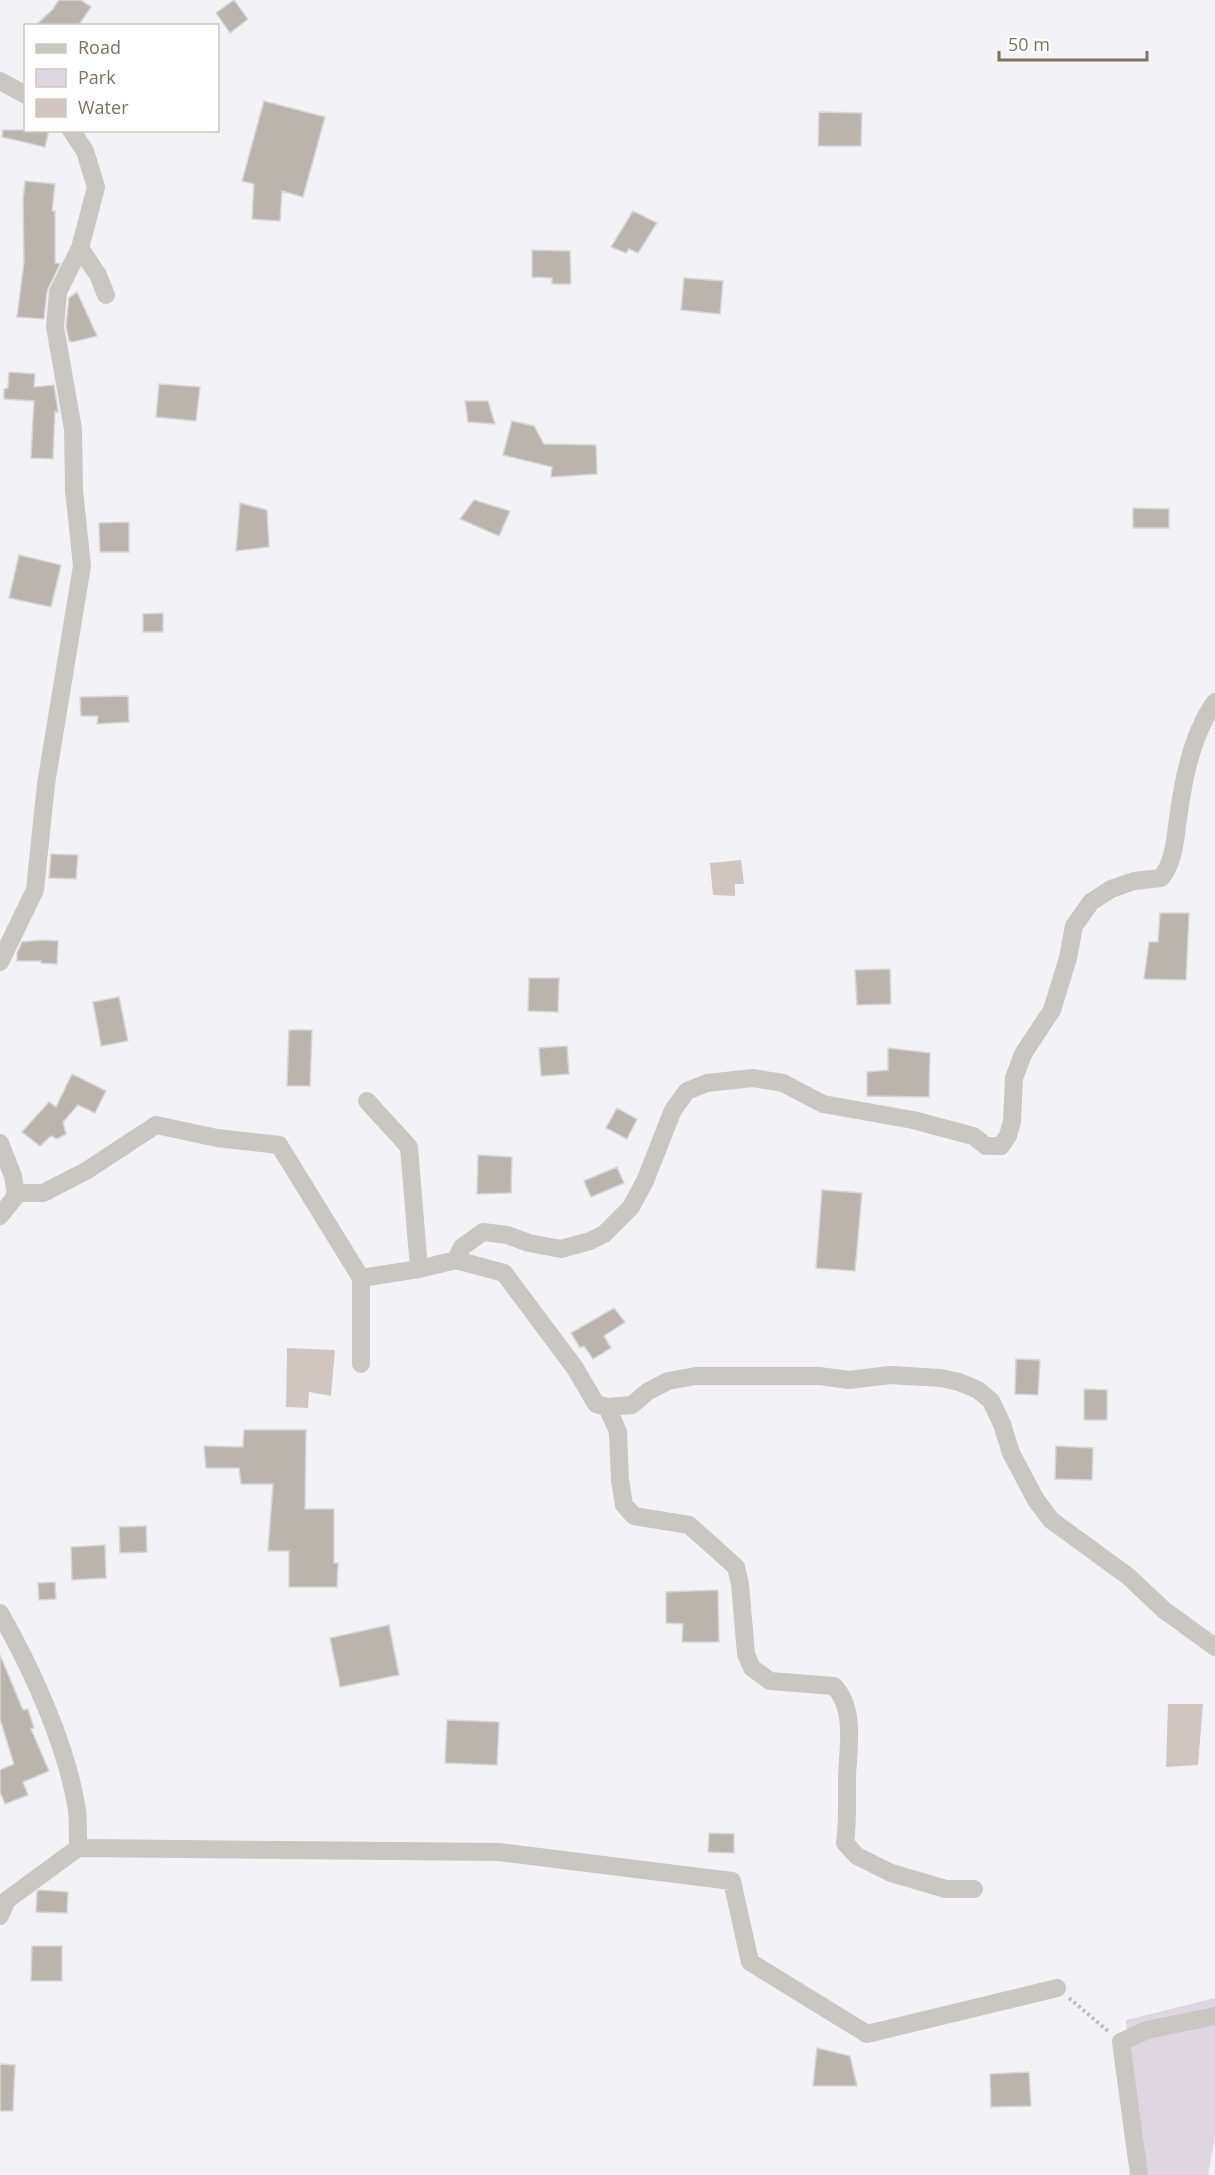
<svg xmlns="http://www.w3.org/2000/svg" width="1215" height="2175" font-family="'Open Sans',sans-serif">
  <rect width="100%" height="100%" fill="#f3f3f7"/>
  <path fill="#ded6e1" d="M 1215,1998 L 1215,2136 L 1208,2175 L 1133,2175 L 1126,2020 Z"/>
  <path fill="#d1c6bf" d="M 741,860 L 744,884 L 735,884 L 735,896 L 713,895 L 710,863 Z
    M 287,1348 L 335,1350 L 331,1396 L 309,1392 L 308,1408 L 286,1407 Z
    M 1168,1704 L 1203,1704 L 1198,1765 L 1166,1767 Z"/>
  <path fill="#bbb4ac" stroke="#d6d5d8" stroke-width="1.5" d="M 59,0 L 81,0 L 91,7 L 78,26 L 35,26 L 53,9 Z
    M 234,0 L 248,19 L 230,33 L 216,13 Z
    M 264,101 L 325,117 L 303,197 L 282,191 L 280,221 L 252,219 L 254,184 L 242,181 Z
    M 819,112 L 862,113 L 861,146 L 818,146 Z
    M 3,130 L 49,130 L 45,147 L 2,137 Z
    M 25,181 L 55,184 L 52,211 L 55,211 L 55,263 L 60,264 L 47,291 L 44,319 L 17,317 L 24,262 L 23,201 Z
    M 633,211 L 657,223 L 638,253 L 629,249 L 626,253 L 611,247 Z
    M 532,250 L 570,251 L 571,284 L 552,284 L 552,278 L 532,277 Z
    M 684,278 L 723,281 L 720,314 L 681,310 Z
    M 77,292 L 97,336 L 73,342 L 69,341 L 66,326 L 69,298 Z
    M 9,372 L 35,374 L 34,387 L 54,385 L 58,412 L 55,411 L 53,459 L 31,458 L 34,401 L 4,399 L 4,389 L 8,388 Z
    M 159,384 L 200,387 L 196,421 L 156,417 Z
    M 465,401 L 488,401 L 495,424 L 468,422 Z
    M 512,421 L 534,426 L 544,444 L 596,445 L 597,474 L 551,477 L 552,467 L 503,455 Z
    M 474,500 L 510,511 L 499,536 L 460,519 Z
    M 240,503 L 267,510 L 269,547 L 236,551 Z
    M 1133,508 L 1169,509 L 1169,528 L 1133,528 Z
    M 129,522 L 129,552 L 100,552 L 99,523 Z
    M 19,555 L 61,565 L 51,607 L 9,598 Z
    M 163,613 L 163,632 L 143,632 L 143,614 Z
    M 128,696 L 129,722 L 97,724 L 98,716 L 81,716 L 80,697 Z
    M 51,854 L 78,855 L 76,879 L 49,878 Z
    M 1160,913 L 1189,913 L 1186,980 L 1144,979 L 1149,942 L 1158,942 Z
    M 42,940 L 58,941 L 57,964 L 41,963 L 41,961 L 17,961 L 17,953 L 22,942 Z
    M 890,969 L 891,1004 L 857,1005 L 855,970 Z
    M 529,978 L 559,978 L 558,1012 L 528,1011 Z
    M 119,997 L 128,1041 L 101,1046 L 93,1002 Z
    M 289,1030 L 312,1030 L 310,1086 L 287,1086 Z
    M 567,1046 L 569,1074 L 541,1076 L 539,1048 Z
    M 888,1048 L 930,1053 L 929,1097 L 867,1096 L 867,1072 L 888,1070 Z
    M 72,1074 L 106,1091 L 95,1113 L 78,1105 L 63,1122 L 66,1134 L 57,1139 L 51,1136 L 40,1146 L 22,1132 L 49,1102 L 56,1107 Z
    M 617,1108 L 637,1119 L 627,1139 L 606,1128 Z
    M 478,1155 L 512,1157 L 511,1193 L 477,1194 Z
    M 617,1167 L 624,1183 L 591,1197 L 584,1181 Z
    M 822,1190 L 862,1193 L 855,1271 L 816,1268 Z
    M 614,1308 L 625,1322 L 604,1336 L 611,1348 L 593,1359 L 584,1346 L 580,1348 L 571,1333 Z
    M 1016,1359 L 1040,1360 L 1038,1395 L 1015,1394 Z
    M 1084,1389 L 1107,1390 L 1107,1420 L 1084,1420 Z
    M 244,1430 L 306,1430 L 305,1509 L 334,1509 L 334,1563 L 338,1563 L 337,1587 L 289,1587 L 289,1551 L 268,1551 L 273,1484 L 241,1484 L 239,1468 L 206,1468 L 204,1446 L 243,1447 Z
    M 1056,1446 L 1093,1448 L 1092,1480 L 1055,1479 Z
    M 146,1526 L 147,1552 L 120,1553 L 119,1527 Z
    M 105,1545 L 106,1578 L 72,1580 L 71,1547 Z
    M 55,1582 L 56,1599 L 39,1600 L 38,1583 Z
    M 718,1590 L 719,1642 L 682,1642 L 683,1624 L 666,1623 L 666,1592 Z
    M 389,1625 L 399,1675 L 340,1687 L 330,1638 Z
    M 0,1655 L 23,1710 L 28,1709 L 34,1728 L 31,1729 L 49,1771 L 23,1782 L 28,1795 L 5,1804 L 0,1792 L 0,1770 L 14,1764 L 0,1719 Z
    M 447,1720 L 499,1722 L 497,1765 L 445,1763 Z
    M 709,1833 L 734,1834 L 734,1853 L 708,1852 Z
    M 39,1890 L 68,1892 L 67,1913 L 36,1912 L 37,1892 Z
    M 32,1946 L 62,1946 L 62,1981 L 31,1981 Z
    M 817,2048 L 850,2056 L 857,2086 L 813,2086 Z
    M 0,2064 L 15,2065 L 13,2111 L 0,2111 Z
    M 1029,2072 L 1031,2106 L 991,2107 L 990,2074 Z"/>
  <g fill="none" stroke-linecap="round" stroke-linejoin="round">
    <path stroke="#c1bebb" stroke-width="4" stroke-dasharray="3 3" stroke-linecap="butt" d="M 1069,1998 L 1109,2032"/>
    <path stroke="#cac6c1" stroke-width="18" d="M 0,81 L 26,95
      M 80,248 L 98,275 L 106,295
      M 0,962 L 35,890 L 46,784 L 82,566 L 74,490 L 73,429 L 55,327 L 58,292 L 80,248 L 96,187 L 85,151 L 71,130
      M 0,1143 L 13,1176 L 16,1196 L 0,1216
      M 15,1193 L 43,1193 L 86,1171 L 156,1125 L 217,1138 L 279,1145 L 361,1278
      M 456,1260 L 462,1247 L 483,1232 L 507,1235 L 529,1243 L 561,1249 L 590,1241 L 604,1234 L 631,1207 L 645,1181 L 673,1110 L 687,1091 L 707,1083 L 753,1078 L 783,1083 L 823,1104 L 913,1120 L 973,1136 L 986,1146 L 1001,1146 L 1008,1136 L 1012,1121 L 1014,1078 L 1023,1054 L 1052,1010 L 1068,958 L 1074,926 L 1091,902 L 1111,889 L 1134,881 L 1161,878 C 1176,859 1175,835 1179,812 C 1184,775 1193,732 1215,702
      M 419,1269 L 456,1260 L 504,1273 L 575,1368 L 596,1404 L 607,1407 L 632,1405 L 647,1392 L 668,1381 L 696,1376 L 819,1376 L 849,1380 L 890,1375 L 941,1378 L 959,1382 L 978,1390 L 991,1401 L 1002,1424 L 1011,1453 L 1036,1500 L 1051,1520 L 1129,1577 L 1164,1610 L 1215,1647
      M 361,1364 L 361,1278 L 419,1269 L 409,1147 L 367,1101
      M 607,1407 L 618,1432 L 620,1480 L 624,1505 L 634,1516 L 689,1525 L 736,1567 L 740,1584 L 746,1654 L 752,1668 L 770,1681 L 834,1686 C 856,1709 848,1748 847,1777 C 847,1799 848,1821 845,1843 L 857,1856 L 891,1873 L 946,1889 L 974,1889
      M 0,1613 C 32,1669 67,1746 77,1810 C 78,1822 78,1835 78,1848 L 7,1900 L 0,1916
      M 78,1848 L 499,1852 L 732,1881 L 750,1962 L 867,2034 L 1057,1988
      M 1139,2175 L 1121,2042 L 1147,2030 L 1215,2016"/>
  </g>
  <rect x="24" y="24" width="195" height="108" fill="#ffffff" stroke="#cdc7bf" stroke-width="1.5"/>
  <rect x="36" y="44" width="30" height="9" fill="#cac6c1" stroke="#cdc7bf" stroke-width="1.5"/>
  <text x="78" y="54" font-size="18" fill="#81725e">Road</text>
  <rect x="36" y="69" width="30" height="18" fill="#ded6e1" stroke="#cdc7bf" stroke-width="1.5"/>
  <text x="78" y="84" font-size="18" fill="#81725e">Park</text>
  <rect x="36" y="99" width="30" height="18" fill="#d1c6bf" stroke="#cdc7bf" stroke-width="1.5"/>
  <text x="78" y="114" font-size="18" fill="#81725e">Water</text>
  <path d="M999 51v9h148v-9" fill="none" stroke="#81725e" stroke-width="3"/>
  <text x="1008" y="51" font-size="18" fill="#81725e" stroke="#ffffff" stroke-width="4.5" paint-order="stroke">50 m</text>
</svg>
